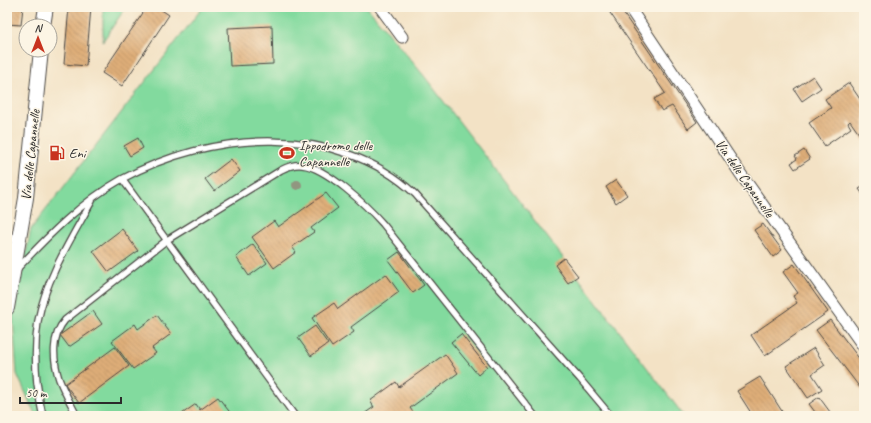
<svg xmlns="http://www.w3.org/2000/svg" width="871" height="423" font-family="Caveat,sans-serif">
  <defs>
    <pattern id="building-back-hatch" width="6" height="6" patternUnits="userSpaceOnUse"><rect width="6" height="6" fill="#dfae78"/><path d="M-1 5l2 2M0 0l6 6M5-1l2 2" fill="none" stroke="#b58e63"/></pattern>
  </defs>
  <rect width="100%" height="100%" fill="#fcf5e5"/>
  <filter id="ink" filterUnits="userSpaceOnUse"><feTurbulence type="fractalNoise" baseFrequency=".025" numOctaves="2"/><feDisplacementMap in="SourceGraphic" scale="8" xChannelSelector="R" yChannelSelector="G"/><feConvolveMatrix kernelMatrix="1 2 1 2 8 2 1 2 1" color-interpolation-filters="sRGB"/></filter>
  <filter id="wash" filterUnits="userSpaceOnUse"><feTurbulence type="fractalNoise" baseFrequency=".012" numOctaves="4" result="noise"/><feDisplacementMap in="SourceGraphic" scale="16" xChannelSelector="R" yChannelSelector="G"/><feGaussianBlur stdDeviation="0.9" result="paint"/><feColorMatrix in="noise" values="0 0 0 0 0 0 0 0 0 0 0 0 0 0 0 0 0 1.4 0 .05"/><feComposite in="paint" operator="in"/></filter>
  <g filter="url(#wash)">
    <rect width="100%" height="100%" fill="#f3e2c5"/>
    <path fill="#82da9e" stroke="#568264" d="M 103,7 L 126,7 L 103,41 Z
      M 203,7 L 367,7 L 425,77 L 684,416 L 36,416 L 17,374 L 13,317 L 31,229 Z"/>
    <g id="blocks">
      <path fill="url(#building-back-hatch)" d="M 7,7 L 23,7 L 21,25 L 7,24 Z
        M 69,7 L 91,7 L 86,66 L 64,64 Z
        M 147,7 L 157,7 L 169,15 L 122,86 L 102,73 Z
        M 606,7 L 619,7 L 697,122 L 688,129 L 672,106 L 662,111 L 654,99 L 665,93 Z
        M 272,26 L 273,64 L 230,66 L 228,28 Z
        M 813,76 L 821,88 L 802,101 L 794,89 Z
        M 849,83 L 864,105 L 864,141 L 850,121 L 848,123 L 851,128 L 825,146 L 809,123 L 831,108 L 825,99 Z
        M 138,138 L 143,148 L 130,156 L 124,146 Z
        M 804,150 L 810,159 L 795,169 L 791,163 L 797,159 L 795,156 Z
        M 231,159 L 240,171 L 214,191 L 205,179 Z
        M 616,180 L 627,195 L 616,203 L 606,187 Z
        M 864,186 L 864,196 L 859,189 Z
        M 326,193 L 338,208 L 311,228 L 314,232 L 292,247 L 296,252 L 274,268 L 252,237 L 274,221 L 278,227 Z
        M 763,224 L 782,250 L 773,257 L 754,230 Z
        M 122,229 L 138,251 L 109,272 L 93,251 Z
        M 253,244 L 267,263 L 249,276 L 236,257 Z
        M 399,252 L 424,285 L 413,293 L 388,260 Z
        M 564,258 L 578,276 L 568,283 L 555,265 Z
        M 794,264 L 828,312 L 765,356 L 751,335 L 797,303 L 793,296 L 798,293 L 783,272 Z
        M 386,274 L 399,292 L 351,327 L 354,332 L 332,347 L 312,318 L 334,303 L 338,309 Z
        M 93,311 L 102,324 L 69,347 L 60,335 Z
        M 157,315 L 171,334 L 152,348 L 156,353 L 133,369 L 112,341 L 135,324 L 138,329 Z
        M 830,320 L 864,365 L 864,393 L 816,330 Z
        M 315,326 L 328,344 L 311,356 L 298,338 Z
        M 461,334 L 487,367 L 478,375 L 451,342 Z
        M 115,347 L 129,366 L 79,403 L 65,384 Z
        M 814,348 L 825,365 L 812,374 L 822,389 L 808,398 L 786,366 Z
        M 445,354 L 458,373 L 410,408 L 415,415 L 413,416 L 361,416 L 374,407 L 370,401 L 396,382 L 399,387 Z
        M 760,377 L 785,416 L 753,416 L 737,391 Z
        M 218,397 L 232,415 L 230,416 L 179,416 L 196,404 L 200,410 Z
        M 819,397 L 833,416 L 818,416 L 809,404 Z"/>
    </g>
  </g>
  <g filter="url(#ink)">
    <use href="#blocks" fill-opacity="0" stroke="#494642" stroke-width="1"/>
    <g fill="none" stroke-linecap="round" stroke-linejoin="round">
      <g stroke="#494642" stroke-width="8">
        <path id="service" d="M 122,179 L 295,416
          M 17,269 C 48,236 81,202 122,179 C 210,131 337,121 415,194 L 580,379 L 611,416
          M 43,416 C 40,405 39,394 37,383 C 35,362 35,341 38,321 C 46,278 71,239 92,201
          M 77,416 C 71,404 64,392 59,379 C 53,360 51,336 65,320 L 167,240 L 281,170 C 287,167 294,164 302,165 C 326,167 367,206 383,224 L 535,416"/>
      </g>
      <g stroke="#494642" stroke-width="13">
        <path id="minor" d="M 380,7 L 402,37
          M 629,7 L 740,173 L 864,347"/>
      </g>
      <g stroke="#494642" stroke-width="16">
        <path id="tertiary" d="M 43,26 L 46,7
          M 7,308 L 26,198 L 41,50"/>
      </g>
      <use href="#service" stroke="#fff" stroke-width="5.5"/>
      <use href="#minor" stroke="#fff" stroke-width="11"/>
      <use href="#tertiary" stroke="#fff" stroke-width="14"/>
    </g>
    <circle fill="#919680" cx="297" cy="185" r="5"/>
  </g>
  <defs>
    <g id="fuel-bare" transform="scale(1.2)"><path d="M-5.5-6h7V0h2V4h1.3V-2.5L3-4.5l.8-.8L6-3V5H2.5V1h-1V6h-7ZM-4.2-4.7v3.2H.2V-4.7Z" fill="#c8321e" stroke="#fcf5e5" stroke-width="2.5" paint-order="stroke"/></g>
    <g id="stadium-bare" transform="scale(1.2)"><path d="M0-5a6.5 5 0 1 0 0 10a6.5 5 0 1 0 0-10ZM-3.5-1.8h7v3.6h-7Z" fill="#c8321e" stroke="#fcf5e5" stroke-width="2.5" paint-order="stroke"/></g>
  </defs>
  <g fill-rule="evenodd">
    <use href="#fuel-bare" x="57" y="153"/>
    <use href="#stadium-bare" x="287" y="153"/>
  </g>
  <g text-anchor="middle" stroke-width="3" stroke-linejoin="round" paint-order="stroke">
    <g font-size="14" fill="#2b2b2b" stroke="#fcf5e5" text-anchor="start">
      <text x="299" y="150">Ippodromo delle<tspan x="299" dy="16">Capannelle</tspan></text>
      <text x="69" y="158">Eni</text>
    </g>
    <g font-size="14" fill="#2b2b2b" stroke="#fcf5e5">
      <text transform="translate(30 155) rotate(-84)" y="5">Via delle Capannelle</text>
      <text transform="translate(745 178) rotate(55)" y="5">Via delle Capannelle</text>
    </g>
  </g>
  <rect width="871" height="423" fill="none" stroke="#fcf5e5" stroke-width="24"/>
  <g transform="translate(38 38)"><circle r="19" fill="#fcf5e5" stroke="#a8a49b"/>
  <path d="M0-3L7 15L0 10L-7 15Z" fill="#c8321e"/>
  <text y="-6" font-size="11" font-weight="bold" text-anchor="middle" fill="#2b2b2b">N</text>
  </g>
  <path d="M20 397v6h101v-6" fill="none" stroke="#2b2b2b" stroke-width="2"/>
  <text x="26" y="397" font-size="12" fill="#2b2b2b" stroke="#fcf5e5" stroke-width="3" paint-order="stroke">50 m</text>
</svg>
